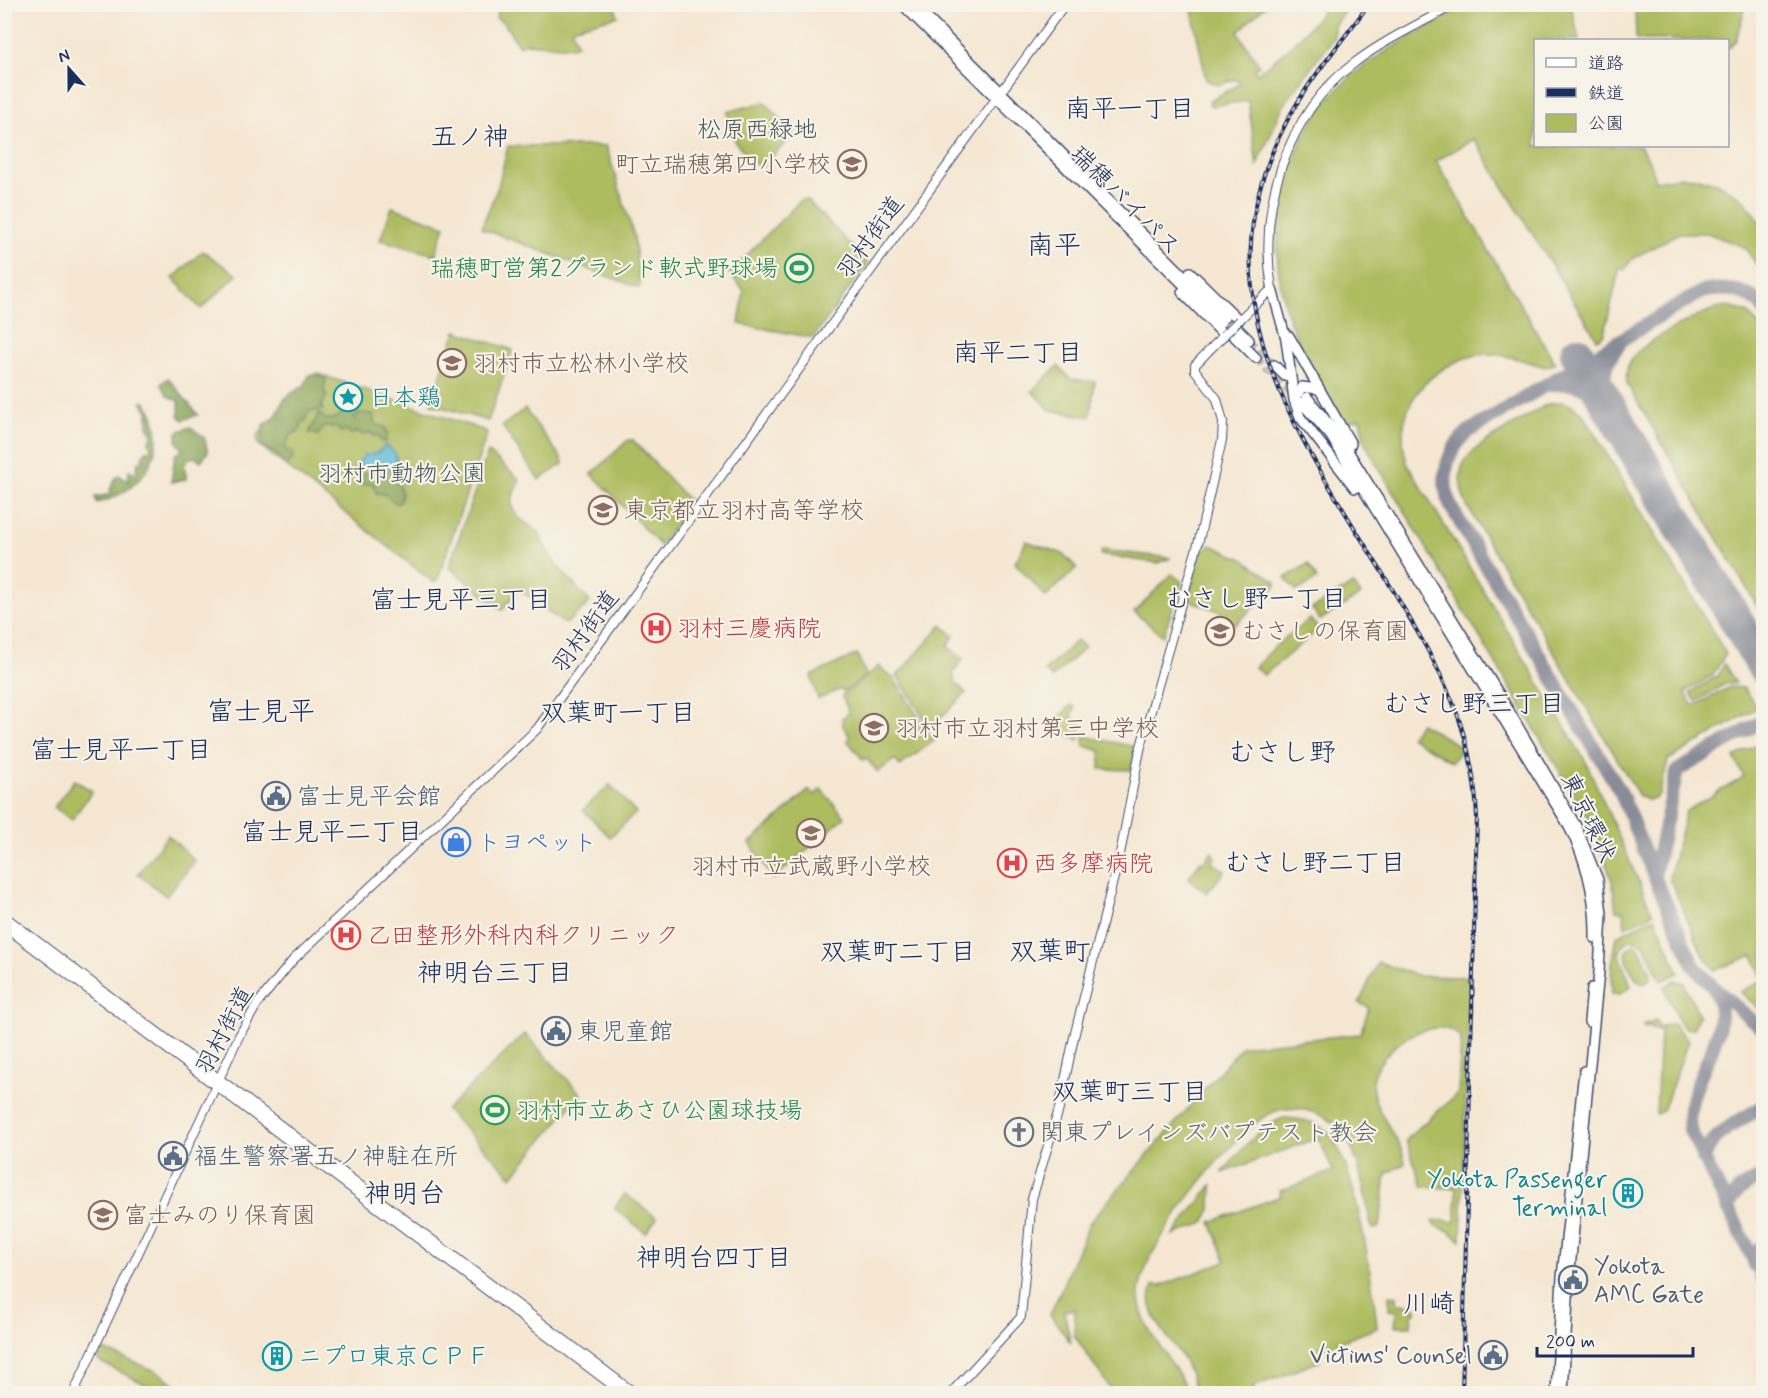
<svg xmlns="http://www.w3.org/2000/svg" width="1768" height="1398" font-family="Mynerve,'Klee One',sans-serif">
  <rect width="100%" height="100%" fill="#f7f3e8"/>
  <filter id="ink" filterUnits="userSpaceOnUse"><feTurbulence type="fractalNoise" baseFrequency=".0167" numOctaves="2"/><feDisplacementMap in="SourceGraphic" scale="12" xChannelSelector="R" yChannelSelector="G"/><feConvolveMatrix kernelMatrix="1 2 1 2 8 2 1 2 1" color-interpolation-filters="sRGB"/></filter>
  <filter id="wash" filterUnits="userSpaceOnUse"><feTurbulence type="fractalNoise" baseFrequency=".008" numOctaves="4" result="noise"/><feDisplacementMap in="SourceGraphic" scale="24" xChannelSelector="R" yChannelSelector="G"/><feGaussianBlur stdDeviation="1.35" result="paint"/><feColorMatrix in="noise" values="0 0 0 0 0 0 0 0 0 0 0 0 0 0 0 0 0 1.4 0 .05"/><feComposite in="paint" operator="in"/></filter>
  <g filter="url(#wash)">
    <rect width="100%" height="100%" fill="#f5e7d2"/>
    <path fill="#adbc5f" stroke="#64765e" stroke-width="1.5" d="M 500,4 L 614,5 L 618,16 L 575,27 L 572,30 L 577,44 L 573,47 L 525,43 L 519,46 L 504,23 L 496,18 Z
      M 1469,4 L 1571,5 L 1579,40 L 1536,40 L 1536,146 L 1640,146 L 1651,164 L 1655,181 L 1679,177 L 1698,178 L 1721,185 L 1742,198 L 1763,225 L 1763,273 L 1744,247 L 1707,233 L 1679,233 L 1632,259 L 1624,270 L 1620,267 L 1604,334 L 1597,339 L 1474,139 L 1436,161 L 1555,363 L 1547,367 C 1528,363 1508,354 1488,354 C 1474,354 1461,359 1448,366 C 1411,387 1395,422 1407,463 L 1586,762 L 1653,914 L 1625,927 L 1623,911 L 1616,910 L 1612,881 L 1592,825 L 1374,460 L 1364,441 L 1360,419 L 1344,422 C 1323,386 1297,349 1286,309 C 1262,226 1288,128 1355,73 C 1385,49 1434,24 1469,4 Z
      M 1191,5 L 1266,5 L 1238,32 L 1259,65 L 1254,69 L 1257,73 C 1285,54 1307,32 1327,5 L 1349,5 L 1334,26 L 1334,37 L 1283,106 L 1257,166 L 1248,101 L 1210,106 L 1209,101 L 1240,84 L 1236,79 L 1218,85 L 1206,80 Z
      M 1635,5 L 1635,4 L 1746,5 L 1736,40 L 1728,48 L 1728,40 L 1636,40 Z
      M 764,102 L 795,133 L 760,169 L 735,142 L 727,112 Z
      M 508,146 L 606,146 L 634,236 L 640,286 L 638,288 L 481,228 L 498,187 Z
      M 801,200 L 807,200 L 868,263 L 813,338 L 739,324 L 744,291 L 729,273 Z
      M 392,207 L 445,226 L 435,255 L 380,240 Z
      M 203,251 L 237,275 L 201,309 L 173,278 Z
      M 1725,306 L 1747,312 L 1763,330 L 1763,616 L 1627,384 C 1626,374 1626,367 1632,358 C 1644,341 1705,310 1725,306 Z
      M 456,331 L 513,350 L 488,421 L 431,404 Z
      M 1058,366 L 1071,379 L 1095,382 L 1090,417 L 1050,410 L 1032,391 Z
      M 316,373 L 486,431 L 487,434 L 437,581 L 433,582 L 258,444 L 257,436 Z
      M 1561,402 L 1573,406 L 1583,414 L 1726,654 L 1713,675 L 1685,692 L 1693,706 L 1730,687 L 1744,688 L 1757,708 L 1668,760 L 1660,793 L 1655,799 L 1647,800 L 1639,796 L 1468,508 C 1448,465 1468,452 1503,431 C 1518,422 1533,412 1548,404 Z
      M 525,409 L 562,459 L 563,464 L 539,480 L 502,426 Z
      M 628,440 L 633,440 L 692,504 L 660,545 L 592,474 Z
      M 488,452 L 520,480 C 503,510 514,515 539,532 C 546,559 572,581 590,602 L 567,623 L 563,623 L 519,589 L 502,610 L 449,567 Z
      M 1026,541 L 1063,554 L 1077,568 L 1046,597 L 1015,563 Z
      M 1211,545 L 1243,559 L 1276,582 L 1276,586 L 1235,625 L 1219,611 L 1188,600 L 1199,553 Z
      M 1102,550 L 1171,558 L 1158,563 L 1101,555 Z
      M 1308,564 L 1317,579 L 1297,591 L 1285,578 Z
      M 1172,574 L 1182,582 L 1163,636 L 1134,612 Z
      M 1353,584 L 1361,595 L 1320,620 L 1312,609 Z
      M 1310,619 L 1319,629 L 1264,675 L 1255,667 L 1282,640 Z
      M 942,625 L 954,636 L 947,646 L 963,659 L 953,673 L 955,682 L 966,693 L 930,728 L 897,676 Z
      M 1077,640 L 1085,647 L 1052,678 L 1045,671 Z
      M 857,654 L 866,675 L 843,692 L 841,689 L 818,699 L 811,676 Z
      M 1724,664 L 1736,683 L 1725,684 L 1696,701 L 1690,693 L 1719,675 Z
      M 879,666 L 894,679 L 934,741 L 900,766 L 895,759 L 878,772 L 866,758 L 863,760 L 847,740 L 850,737 L 843,726 L 842,718 L 849,713 L 842,696 Z
      M 1071,705 L 1075,707 L 1071,718 L 1081,723 L 1079,740 L 1051,727 Z
      M 1420,723 L 1462,747 L 1452,762 L 1410,737 Z
      M 1084,736 L 1136,747 L 1131,770 L 1100,769 L 1101,751 L 1084,746 Z
      M 1756,745 L 1764,745 L 1763,1012 L 1740,992 L 1763,980 L 1753,955 L 1715,970 L 1702,953 L 1669,878 L 1686,811 L 1744,777 L 1734,757 Z
      M 74,780 L 92,791 L 72,820 L 54,807 Z
      M 610,785 L 636,813 L 610,837 L 583,810 Z
      M 821,789 L 845,817 L 773,879 L 750,843 L 809,790 L 814,795 Z
      M 168,835 L 195,861 L 166,896 L 138,874 Z
      M 1212,851 L 1215,855 L 1213,863 L 1225,871 L 1207,893 L 1188,878 L 1201,861 L 1204,862 Z
      M 1655,917 L 1679,973 L 1661,981 L 1644,944 L 1631,939 L 1623,944 L 1619,953 L 1631,986 L 1620,994 L 1612,994 L 1612,964 L 1617,936 Z
      M 1634,945 L 1639,947 L 1651,973 L 1650,979 L 1644,983 C 1633,981 1624,959 1627,949 Z
      M 1378,962 L 1419,976 L 1470,977 L 1461,1241 L 1449,1231 L 1434,1225 L 1432,1220 L 1456,1222 L 1456,1188 L 1423,1187 L 1406,1141 C 1410,1133 1449,1103 1458,1093 L 1461,1037 C 1431,1008 1367,1055 1373,1092 C 1378,1118 1402,1138 1405,1164 L 1386,1174 L 1380,1227 L 1373,1229 L 1371,1225 C 1364,1195 1360,1150 1338,1127 C 1322,1111 1292,1103 1271,1113 C 1233,1130 1135,1256 1139,1298 C 1143,1336 1175,1359 1188,1393 L 1113,1393 L 1074,1335 L 1075,1309 L 1064,1311 L 1071,1343 L 1050,1315 L 1090,1222 L 1242,1046 L 1360,1034 L 1369,1008 L 1359,1003 Z
      M 1675,980 L 1684,983 L 1699,1015 L 1693,1029 L 1685,1028 L 1679,1022 L 1664,987 Z
      M 1656,1020 L 1659,1027 L 1673,1023 L 1688,1041 L 1663,1111 L 1656,1114 L 1660,1030 L 1651,1029 L 1650,1026 L 1645,1028 L 1643,1025 Z
      M 525,1034 L 581,1094 L 512,1177 L 446,1110 Z
      M 1284,1118 C 1301,1119 1314,1120 1327,1132 C 1355,1157 1374,1289 1377,1328 L 1316,1351 L 1320,1361 L 1253,1387 L 1255,1392 L 1252,1393 L 1197,1393 C 1192,1380 1188,1366 1180,1354 C 1167,1335 1142,1311 1153,1286 L 1161,1286 L 1226,1261 L 1211,1222 L 1281,1196 L 1280,1191 L 1333,1171 L 1319,1139 L 1315,1139 L 1222,1173 C 1240,1153 1257,1127 1284,1118 Z
      M 1212,1185 L 1211,1209 L 1204,1223 L 1173,1235 Z
      M 625,1194 L 657,1218 L 646,1233 L 614,1208 Z
      M 1389,1295 L 1397,1296 L 1397,1304 L 1412,1305 L 1416,1308 L 1416,1313 L 1412,1314 L 1411,1326 L 1395,1326 L 1396,1311 L 1389,1310 Z
      M 101,1349 L 156,1371 L 189,1393 L 163,1393 L 98,1361 Z"/>
    <path fill="#8aa456" stroke="#526a5a" stroke-width="1.5" d="M 309,375 L 318,375 L 326,379 L 324,391 L 327,396 L 321,406 L 323,410 L 309,411 L 305,421 L 301,423 L 301,429 L 290,436 L 285,446 L 288,451 L 292,451 L 294,456 L 289,464 L 285,465 L 275,453 L 262,446 L 263,426 L 276,416 L 283,401 L 290,394 L 304,386 Z
      M 168,378 L 198,415 L 183,420 L 179,416 L 179,401 L 168,396 L 161,384 Z
      M 145,401 C 175,444 144,493 97,503 L 95,497 L 112,494 L 110,490 L 115,479 L 119,475 L 128,481 L 129,470 L 136,473 L 138,462 L 143,462 L 142,457 L 146,451 L 151,450 L 149,441 L 153,434 L 148,426 L 148,411 L 141,402 Z
      M 345,412 L 352,413 L 355,419 L 358,413 L 373,414 L 375,424 L 385,427 L 388,433 L 385,443 L 380,440 L 378,435 L 374,436 L 370,432 L 365,435 L 357,432 L 351,434 L 346,430 L 341,432 L 336,427 L 325,426 L 318,435 L 309,433 L 319,413 L 325,419 L 333,419 Z
      M 190,427 L 204,437 L 208,452 L 201,461 L 194,457 L 188,459 L 184,466 L 187,479 L 171,482 L 175,455 L 183,450 L 177,442 L 177,432 Z
      M 392,467 L 402,493 L 401,501 L 397,504 L 384,494 L 376,493 L 374,484 L 359,484 L 357,479 L 369,470 L 376,476 L 379,470 Z"/>
    <path fill="#5ab8d8" stroke="#3a749b" stroke-width="1.5" d="M 386,445 L 395,453 L 403,484 L 395,468 L 389,468 L 378,475 L 365,466 L 356,467 L 364,455 L 375,454 Z"/>
    <g fill="none" stroke-linecap="round" stroke-linejoin="round">
      <path stroke="#888b98" stroke-width="14" d="M 1764,310 C 1751,288 1723,287 1701,292 L 1469,431 C 1446,451 1439,478 1451,507 L 1621,793 L 1654,876 L 1694,966 L 1714,988 L 1764,1030
        M 1551,385 C 1572,381 1593,387 1606,404
        M 1610,409 C 1600,386 1602,364 1619,345
        M 1654,876 L 1677,771 L 1764,720
        M 1714,988 C 1738,1037 1682,1081 1690,1130 L 1764,1281
        M 1703,1159 C 1711,1132 1742,1120 1764,1106
        M 1727,1208 C 1733,1190 1748,1184 1764,1175
        M 1754,1266 L 1757,1251 L 1764,1244"/>
      <path stroke="#888b98" stroke-width="34" d="M 1577,353 L 1764,667"/>
    </g>
  </g>
  <g filter="url(#ink)">
    <g fill="none" stroke-linecap="round" stroke-linejoin="round">
      <path stroke="#c9c2bb" stroke-width="9" stroke-dasharray="9 4.5" stroke-linecap="butt" d="M 1249,340 L 1274,365
        M 1256,358 L 1297,398"/>
      <g stroke="#3c4b6f" stroke-width="10">
        <path id="secondary" d="M 1239,320 L 1272,289 C 1258,207 1286,115 1353,64 C 1384,40 1421,23 1456,4
          M 4,916 L 636,1394
          M 4,926 L 624,1394
          M 73,1394 L 239,1036 L 258,1003 L 293,960 L 537,729 L 1065,4
          M 950,1394 L 1021,1317 L 1032,1199 L 1059,1109 L 1074,1037 L 1121,849 L 1140,750 L 1199,540 L 1222,440 L 1223,422 L 1217,399 L 1195,370 L 1195,365 L 1224,335"/>
      </g>
      <g stroke="#3c4b6f" stroke-width="12">
        <path id="highway" d="M 902,4 L 1221,322
          M 913,4 L 1225,317
          M 1190,272 L 1239,320
          M 1272,289 L 1286,339 L 1294,400 L 1300,417 L 1355,488
          M 1182,292 L 1224,335
          M 1238,329 L 1249,340
          M 1232,334 L 1256,358
          M 1289,336 L 1351,444
          M 1274,365 L 1285,376
          M 1307,397 L 1340,438 L 1502,699 L 1576,826 L 1598,880 L 1602,914 L 1599,972 L 1569,1279 L 1563,1394
          M 1294,400 L 1302,387 L 1318,389
          M 1301,402 L 1330,435 L 1566,821 C 1586,857 1596,896 1595,938
          M 1589,1022 L 1592,988
          M 1556,1394 L 1562,1277 L 1584,1071"/>
      </g>
      <use href="#secondary" stroke="#fff" stroke-width="8"/>
      <use href="#highway" stroke="#fff" stroke-width="9"/>
      <g stroke="#1b2f5e" stroke-width="4">
        <path id="rail" d="M 1369,4 C 1341,43 1308,80 1286,123 C 1190,306 1309,449 1400,602 C 1443,675 1473,728 1477,816 L 1462,1394"/>
      </g>
      <use href="#rail" stroke="#f7f3e8" stroke-width="1.5" stroke-dasharray="4.5" stroke-linecap="butt"/>
      <g stroke="#3c4b6f" stroke-width="10" stroke-linecap="butt">
        <path id="secondary-bridge" d="M 1224,335 L 1239,320"/>
      </g>
      <use href="#secondary-bridge" stroke="#fff" stroke-width="8"/>
    </g>
  </g>
  <defs>
    <g id="school-ring" transform="scale(1.5)"><circle r="9.5" fill="#f7f3e8" stroke="#8d6e63" stroke-width="1.5"/><path d="M0-5L7-2L0 1L-7-2ZM-4 1L0 2.5L4 1V4Q0 6-4 4Z" fill="#8d6e63"/></g>
    <g id="stadium-ring" transform="scale(1.5)"><circle r="9.5" fill="#f7f3e8" stroke="#2e9e5b" stroke-width="1.5"/><path d="M0-5a6.5 5 0 1 0 0 10a6.5 5 0 1 0 0-10ZM-3.5-1.8h7v3.6h-7Z" fill="#2e9e5b"/></g>
    <g id="sight-ring" transform="scale(1.5)"><circle r="9.5" fill="#f7f3e8" stroke="#0f9aa8" stroke-width="1.5"/><path d="M0-6L1.8-2.2L6-1.7L2.9 1.2L3.7 5.4L0 3.3L-3.7 5.4L-2.9 1.2L-6-1.7L-1.8-2.2Z" fill="#0f9aa8"/></g>
    <g id="hospital-ring" transform="scale(1.5)"><circle r="9.5" fill="#f7f3e8" stroke="#e0444e" stroke-width="1.5"/><path d="M-5-5h3v3.5h4V-5h3V5h-3V1.5h-4V5h-3Z" fill="#e0444e"/></g>
    <g id="civic-ring" transform="scale(1.5)"><circle r="9.5" fill="#f7f3e8" stroke="#5c6f8a" stroke-width="1.5"/><path d="M-.6-6.5H3V-4.5H.6V-3L4-1V1h2V6H-6V1h2V-1L-.6-3ZM-1.2 2.5V6h2.4V2.5Z" fill="#5c6f8a"/></g>
    <g id="shop-ring" transform="scale(1.5)"><circle r="9.5" fill="#f7f3e8" stroke="#3f7fe0" stroke-width="1.5"/><path d="M-5-2.5h2.3a2.7 3.5 0 0 1 5.4 0H5L5.5 6h-11ZM-1.5-2.5h3a1.5 2.3 0 0 0-3 0Z" fill="#3f7fe0"/></g>
    <g id="church-ring" transform="scale(1.5)"><circle r="9.5" fill="#f7f3e8" stroke="#6b7280" stroke-width="1.5"/><path d="M-1.2-6h2.4v3.5h3.3v2.4h-3.3V6h-2.4V-.1h-3.3v-2.4h3.3Z" fill="#6b7280"/></g>
    <g id="building-ring" transform="scale(1.5)"><circle r="9.5" fill="#f7f3e8" stroke="#0f9aa8" stroke-width="1.5"/><path d="M-4-6H4V6H1V3H-1V6H-4ZM-2.5-4.3h1.7v1.8h-1.7ZM.8-4.3h1.7v1.8H.8ZM-2.5-1h1.7V.8h-1.7ZM.8-1h1.7V.8H.8Z" fill="#0f9aa8"/></g>
  </defs>
  <g fill-rule="evenodd">
    <use href="#school-ring" x="852" y="164"/>
    <use href="#stadium-ring" x="799" y="268"/>
    <use href="#school-ring" x="452" y="363"/>
    <use href="#sight-ring" x="348" y="397"/>
    <use href="#school-ring" x="603" y="510"/>
    <use href="#hospital-ring" x="656" y="628"/>
    <use href="#school-ring" x="1220" y="631"/>
    <use href="#school-ring" x="874" y="728"/>
    <use href="#civic-ring" x="276" y="796"/>
    <use href="#school-ring" x="811" y="833"/>
    <use href="#shop-ring" x="456" y="842"/>
    <use href="#hospital-ring" x="1012" y="863"/>
    <use href="#hospital-ring" x="346" y="935"/>
    <use href="#civic-ring" x="556" y="1031"/>
    <use href="#stadium-ring" x="495" y="1110"/>
    <use href="#church-ring" x="1019" y="1132"/>
    <use href="#civic-ring" x="173" y="1156"/>
    <use href="#building-ring" x="1628" y="1193"/>
    <use href="#school-ring" x="103" y="1215"/>
    <use href="#civic-ring" x="1573" y="1280"/>
    <use href="#civic-ring" x="1493" y="1355"/>
    <use href="#building-ring" x="277" y="1356"/>
  </g>
  <g text-anchor="middle" stroke-width="4.5" stroke-linejoin="round" paint-order="stroke">
    <g font-size="24" fill="#47595e" stroke="#f7f3e8">
      <text x="757" y="137">松原西緑地</text>
      <text x="402" y="481">羽村市動物公園</text>
    </g>
    <g font-size="24" fill="#785e54" stroke="#f7f3e8" text-anchor="start">
      <text x="831" y="172" text-anchor="end">町立瑞穂第四小学校</text>
      <text x="473" y="371">羽村市立松林小学校</text>
      <text x="624" y="518">東京都立羽村高等学校</text>
      <text x="1241" y="639">むさしの保育園</text>
      <text x="895" y="736">羽村市立羽村第三中学校</text>
      <text x="811" y="874" text-anchor="middle">羽村市立武蔵野小学校</text>
      <text x="124" y="1223">富士みのり保育園</text>
    </g>
    <g font-size="24" fill="#1b2f5e" stroke="#f7f3e8">
      <text transform="translate(1126 200) rotate(45)" y="8">瑞穂バイパス</text>
      <text transform="translate(870 237) rotate(-54)" y="8">羽村街道</text>
      <text transform="translate(585 631) rotate(-54)" y="8">羽村街道</text>
      <text transform="translate(1589 817) rotate(64)" y="8">東京環状</text>
      <text transform="translate(224 1030) rotate(-62)" y="8">羽村街道</text>
    </g>
    <g font-size="24" fill="#27864d" stroke="#f7f3e8" text-anchor="end">
      <text x="778" y="276">瑞穂町営第2グランド軟式野球場</text>
      <text x="516" y="1118" text-anchor="start">羽村市立あさひ公園球技場</text>
    </g>
    <g font-size="24" fill="#0d838f" stroke="#f7f3e8" text-anchor="start">
      <text x="369" y="405">日本鶏</text>
      <text x="1607" y="1187" text-anchor="end">Yokota Passenger<tspan x="1607" dy="28">Terminal</tspan></text>
      <text x="298" y="1364">ニプロ東京ＣＰＦ</text>
    </g>
    <g font-size="24" fill="#be3a42" stroke="#f7f3e8" text-anchor="start">
      <text x="677" y="636">羽村三慶病院</text>
      <text x="1033" y="871">西多摩病院</text>
      <text x="367" y="943">乙田整形外科内科クリニック</text>
    </g>
    <g font-size="24" fill="#4e5e75" stroke="#f7f3e8" text-anchor="start">
      <text x="297" y="804">富士見平会館</text>
      <text x="577" y="1039">東児童館</text>
      <text x="194" y="1164">福生警察署五ノ神駐在所</text>
      <text x="1594" y="1274">Yokota<tspan x="1594" dy="28">AMC Gate</tspan></text>
      <text x="1472" y="1363" text-anchor="end">Victims' Counsel</text>
    </g>
    <g font-size="24" fill="#366cbe" stroke="#f7f3e8" text-anchor="start">
      <text x="477" y="850">トヨペット</text>
    </g>
    <g font-size="24" fill="#5b616d" stroke="#f7f3e8" text-anchor="start">
      <text x="1040" y="1140">関東プレインズバプテスト教会</text>
    </g>
    <g font-size="26" fill="#1b2f5e" stroke="#f7f3e8">
      <text x="1130" y="117">南平一丁目</text>
      <text x="470" y="145">五ノ神</text>
      <text x="1018" y="361">南平二丁目</text>
      <text x="1256" y="607">むさし野一丁目</text>
      <text x="461" y="608">富士見平三丁目</text>
      <text x="1474" y="712">むさし野三丁目</text>
      <text x="618" y="721">双葉町一丁目</text>
      <text x="121" y="758">富士見平一丁目</text>
      <text x="332" y="840">富士見平二丁目</text>
      <text x="1315" y="871">むさし野二丁目</text>
      <text x="898" y="960">双葉町二丁目</text>
      <text x="495" y="981">神明台三丁目</text>
      <text x="1130" y="1100">双葉町三丁目</text>
      <text x="714" y="1266">神明台四丁目</text>
      <text x="1429" y="1312">川崎</text>
    </g>
    <g font-size="27" fill="#1b2f5e" stroke="#f7f3e8">
      <text x="1054" y="254">南平</text>
      <text x="261" y="720">富士見平</text>
      <text x="1282" y="761">むさし野</text>
      <text x="1050" y="960">双葉町</text>
      <text x="405" y="1202">神明台</text>
    </g>
  </g>
  <rect width="1768" height="1398" fill="none" stroke="#f7f3e8" stroke-width="24"/>
  <rect x="1534" y="39" width="195" height="108" fill="#f7f3e8" stroke="#9fa5b1" stroke-width="1.5"/>
  <rect x="1546" y="58" width="30" height="9" fill="#ffffff" stroke="#9fa5b1" stroke-width="1.5"/>
  <text x="1588" y="69" font-size="18" fill="#1b2f5e">道路</text>
  <rect x="1546" y="88" width="30" height="9" fill="#1b2f5e" stroke="#9fa5b1" stroke-width="1.5"/>
  <text x="1588" y="99" font-size="18" fill="#1b2f5e">鉄道</text>
  <rect x="1546" y="114" width="30" height="18" fill="#adbc5f" stroke="#9fa5b1" stroke-width="1.5"/>
  <text x="1588" y="129" font-size="18" fill="#1b2f5e">公園</text>
  <g transform="translate(69 69) rotate(339)" stroke="#f7f3e8" stroke-width="4.5" paint-order="stroke">
  <path d="M0-4.5L10 22L0 15L-10 22Z" fill="#1b2f5e"/>
  <text y="-9" font-size="16" font-weight="bold" text-anchor="middle" fill="#1b2f5e">N</text>
  </g>
  <path d="M1537 1347v9h156v-9" fill="none" stroke="#1b2f5e" stroke-width="3"/>
  <text x="1546" y="1347" font-size="18" fill="#1b2f5e" stroke="#f7f3e8" stroke-width="4.5" paint-order="stroke">200 m</text>
</svg>
